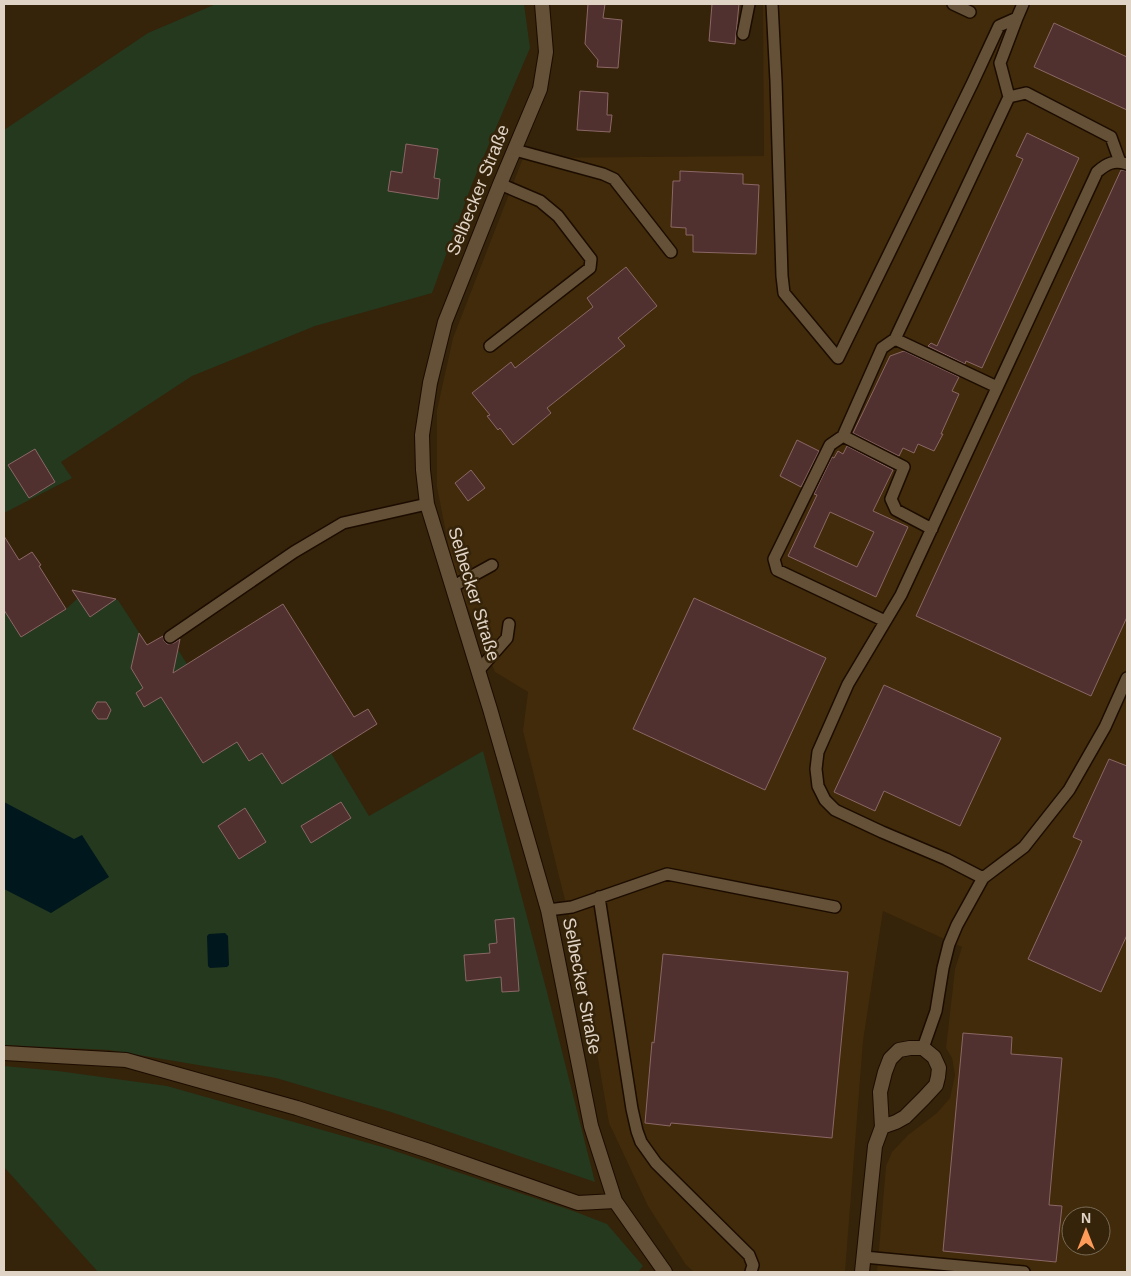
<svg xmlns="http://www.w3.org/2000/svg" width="1131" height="1276" font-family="Arial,sans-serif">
  <rect width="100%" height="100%" fill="#35230a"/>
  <path fill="#412b0a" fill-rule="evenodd" d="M 763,4 L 1127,4 L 1127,1272 L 877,1272 L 886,1166 L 892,1152 L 908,1135 L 937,1113 L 950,1098 L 955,1075 L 952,1058 L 946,1048 L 955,969 L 962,947 L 883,911 L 863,1041 L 845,1272 L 694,1272 L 686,1265 L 648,1206 L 609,1123 L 584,977 L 523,731 L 528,692 L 495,672 L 454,574 L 437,487 L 437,410 L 453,338 L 523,158 L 764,156 ZM 1071,1216 L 1101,1216 L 1101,1246 L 1071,1246 Z"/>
  <path fill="#24391e" d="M 216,4 L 524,4 L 530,48 L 472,184 L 432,293 L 315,326 L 192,376 L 61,462 L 72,478 L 4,513 L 4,130 L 148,33 Z
    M 86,593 L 118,600 L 151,651 L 170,637 L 187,664 L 283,604 L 361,733 L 331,753 L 369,816 L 483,751 L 547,992 L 595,1182 L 391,1112 L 276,1078 L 109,1050 L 4,1045 L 4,610 L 21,637 L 65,610 L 78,598 Z
    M 4,1066 L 58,1071 L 167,1086 L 386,1148 L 576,1212 L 607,1224 L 643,1266 L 638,1272 L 98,1272 L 4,1167 Z"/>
  <path fill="#00171d" d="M 4,802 L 74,839 L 82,835 L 109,877 L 51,913 L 4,889 Z
    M 225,933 L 228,936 L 229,965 L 227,967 L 210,968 L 208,966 L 207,936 L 209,934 Z"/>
  <path fill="#513130" stroke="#8b6765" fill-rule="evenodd" d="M 588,4 L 605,4 L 603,18 L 622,20 L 618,68 L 597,67 L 598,60 L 585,44 Z
    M 712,4 L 739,4 L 735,44 L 709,41 Z
    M 1054,23 L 1127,57 L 1127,110 L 1034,67 Z
    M 580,91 L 608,93 L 607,115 L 612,115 L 610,132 L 577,130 Z
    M 1027,133 L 1079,158 L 982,368 L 966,361 L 965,364 L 928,346 L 931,343 L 937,346 L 1023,159 L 1016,156 Z
    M 406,144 L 438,149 L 434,178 L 440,179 L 438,199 L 388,191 L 391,171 L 402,173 Z
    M 1121,170 L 1127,171 L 1127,617 L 1091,696 L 916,616 Z
    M 680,171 L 743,174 L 743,184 L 759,185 L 756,254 L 693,252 L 693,235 L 686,235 L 686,228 L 671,227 L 673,181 L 680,181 Z
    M 626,267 L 657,306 L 618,338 L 625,346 L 547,408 L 551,413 L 513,445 L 500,428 L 498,430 L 487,416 L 490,415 L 472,393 L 511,362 L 515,368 L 593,307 L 587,298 Z
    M 904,351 L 959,377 L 952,391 L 959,394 L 941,434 L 943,434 L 934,451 L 918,444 L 914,453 L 903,448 L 899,456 L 853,433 L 890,356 Z
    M 797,440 L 819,451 L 801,487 L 780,476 Z
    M 847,446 L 893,470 L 873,511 L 908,527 L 876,597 L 788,556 L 817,495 L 814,494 L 832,457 L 834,458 L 838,451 L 843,454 ZM 830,512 L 874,532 L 857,567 L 814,547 Z
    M 35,449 L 55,482 L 29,498 L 8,465 Z
    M 471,470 L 485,488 L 468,501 L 455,483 Z
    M 4,536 L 19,560 L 32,552 L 41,565 L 39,566 L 66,609 L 21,637 L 4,610 Z
    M 72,590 L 116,599 L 90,617 Z
    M 694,598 L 826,658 L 765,790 L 633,729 Z
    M 283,604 L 354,717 L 368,709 L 377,724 L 282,784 L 262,753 L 249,761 L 237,742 L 203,763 L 161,697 L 144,707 L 136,693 L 143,688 L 131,668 L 139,633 L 147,645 L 163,636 L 164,641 L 167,644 L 174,643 L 180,639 L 173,673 Z
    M 884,685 L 1001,738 L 960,826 L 884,791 L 875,811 L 834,792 Z
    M 97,702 L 106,702 L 111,710 L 107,719 L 98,719 L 92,711 Z
    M 1109,759 L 1127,766 L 1127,935 L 1101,992 L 1028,959 L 1082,841 L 1073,837 Z
    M 341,802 L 351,818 L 311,843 L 301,826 Z
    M 245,808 L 266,842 L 239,859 L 218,826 Z
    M 514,918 L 519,991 L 502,992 L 501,977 L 466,981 L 464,955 L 490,953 L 489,944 L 497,943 L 495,920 Z
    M 663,954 L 848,972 L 832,1138 L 671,1123 L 670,1126 L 645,1123 L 652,1042 L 654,1043 Z
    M 963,1033 L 1012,1037 L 1011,1054 L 1062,1058 L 1049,1205 L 1062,1206 L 1056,1262 L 943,1251 Z"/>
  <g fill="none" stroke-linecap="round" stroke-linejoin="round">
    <g stroke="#1c0c00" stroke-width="14">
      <path id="service" d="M 772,4 L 776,81 L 782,276 L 784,293 L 838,358 L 972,84 L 999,26 L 1017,18 L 1023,4
        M 953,4 L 970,12
        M 743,34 L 749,4
        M 1009,97 L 1026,93 L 1111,137 L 1120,162
        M 515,150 L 603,174 L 614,179 L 671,252
        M 895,339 L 997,387
        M 490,346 L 590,268 L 591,259 L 558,216 L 540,201 L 500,184
        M 843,436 L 904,467 L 891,499 L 896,510 L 932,529
        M 452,587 L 492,565
        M 885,621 L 777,570 L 774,559 L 830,445 L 843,436 L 882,348 L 895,339 L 1009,97 L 1000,63 L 1017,18
        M 170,637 L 294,552 L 343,523 L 427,504
        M 478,671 L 507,638 L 509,624
        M 983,878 L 946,859 L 882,832 L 835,810 L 825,800 L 818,786 L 816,769 L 818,752 L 848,684 L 901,595 L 1097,172 C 1107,163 1114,160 1127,164
        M 599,897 L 632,1109 L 637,1131 L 641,1142 L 656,1163 L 749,1255 L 753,1265 L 751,1272
        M 548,910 L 572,907 L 667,874 L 835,907
        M 923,1048 L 936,1011 L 943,968 L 949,944 L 957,925 L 983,878 L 1024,847 L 1069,790 L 1105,727 L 1127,678
        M 864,1257 L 1024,1272"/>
    </g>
    <g stroke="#1c0c00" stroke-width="16">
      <path id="minor" d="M 542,4 L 546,52 L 540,89 L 500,184 L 445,322 L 430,383 L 422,435 L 423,470 L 427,504 L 490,709 L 548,910 L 591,1126 L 615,1201 L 665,1272
        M 910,1048 L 923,1048 L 934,1057 L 939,1068 L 938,1077 L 936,1085 L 924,1098 L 905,1117 L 896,1122 L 882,1127 L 880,1092 L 885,1072 L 890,1059 L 899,1050 Z
        M 4,1053 L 126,1060 L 297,1108 L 426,1150 L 578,1203 L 615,1201
        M 862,1272 L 875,1146 L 882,1127"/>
    </g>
    <use href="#service" stroke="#645137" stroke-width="11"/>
    <use href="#minor" stroke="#645137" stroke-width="14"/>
  </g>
  <g text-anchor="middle" stroke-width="5" stroke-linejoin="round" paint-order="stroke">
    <g font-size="18" fill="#e0d4c6" stroke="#35230a">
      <text transform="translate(478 190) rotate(-68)" y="6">Selbecker Straße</text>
      <text transform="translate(474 594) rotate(73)" y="6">Selbecker Straße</text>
      <text transform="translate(582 986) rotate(79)" y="6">Selbecker Straße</text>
    </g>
  </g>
  <rect width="1131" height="1276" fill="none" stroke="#e0d4c6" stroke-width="10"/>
  <g transform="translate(1086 1231)"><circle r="24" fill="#35230a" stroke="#796a55"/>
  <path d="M0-4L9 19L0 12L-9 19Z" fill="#fe9b59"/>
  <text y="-8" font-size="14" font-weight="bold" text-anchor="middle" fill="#e0d4c6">N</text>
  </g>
</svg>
